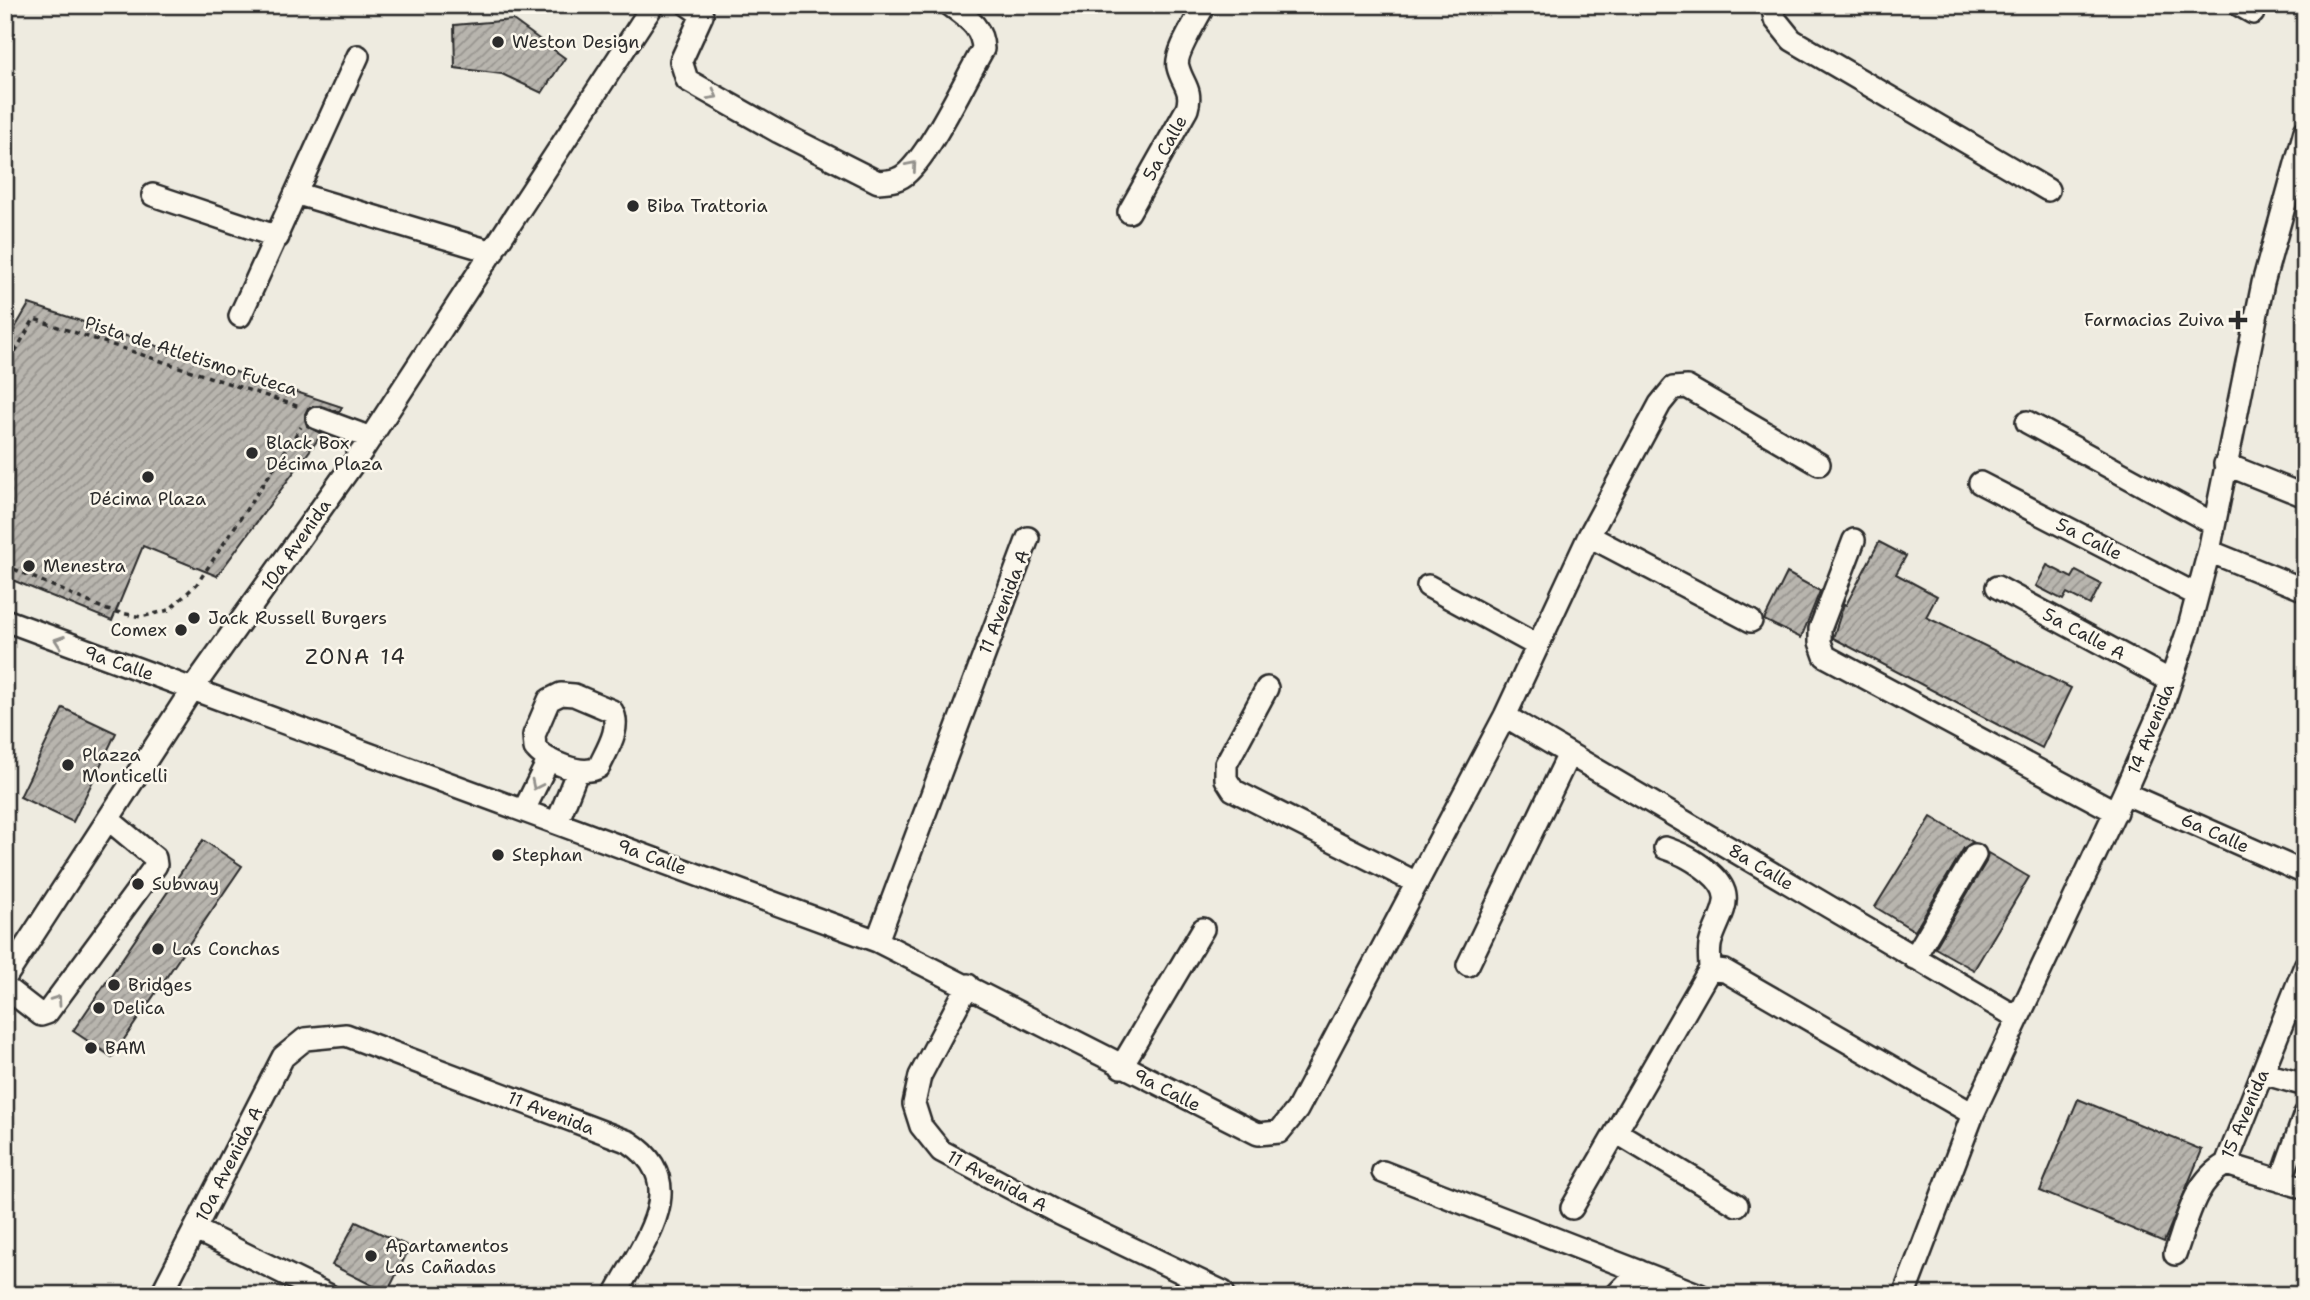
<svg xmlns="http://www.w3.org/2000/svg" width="2310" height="1300" font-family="'Shantell Sans',sans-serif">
  <defs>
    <pattern id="building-hatch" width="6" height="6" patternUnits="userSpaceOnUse" patternTransform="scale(1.75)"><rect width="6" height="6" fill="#b8b5ae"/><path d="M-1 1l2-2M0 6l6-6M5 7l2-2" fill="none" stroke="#96938e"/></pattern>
  </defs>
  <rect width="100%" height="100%" fill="#eeebe0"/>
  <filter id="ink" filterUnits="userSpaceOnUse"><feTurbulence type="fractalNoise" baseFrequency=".0143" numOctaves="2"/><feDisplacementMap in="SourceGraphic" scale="14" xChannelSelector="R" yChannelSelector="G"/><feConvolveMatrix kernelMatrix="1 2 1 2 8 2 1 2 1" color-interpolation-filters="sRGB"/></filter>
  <g filter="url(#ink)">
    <path fill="url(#building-hatch)" stroke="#2b2b2b" stroke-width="2" d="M 513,20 L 565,58 L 542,93 L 502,74 L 455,68 L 454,25 Z
      M 29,304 L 342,407 L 339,412 L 321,406 L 308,408 L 305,414 L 307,426 L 322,434 L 217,576 L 143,546 L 112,621 L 5,577 L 5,345 Z
      M 1879,542 L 1906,556 L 1896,574 L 1937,596 L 1926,617 L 2071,688 L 2042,748 L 1833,638 L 1844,604 L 1846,605 Z
      M 2047,565 L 2072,578 L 2076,571 L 2101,584 L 2090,605 L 2067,593 L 2063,600 L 2036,586 Z
      M 1787,573 L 1820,591 L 1801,638 L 1764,620 Z
      M 63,708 L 116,733 L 73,822 L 20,797 Z
      M 1931,817 L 1973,842 L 1964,848 L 1915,931 L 1875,907 Z
      M 203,840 L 242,866 L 112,1057 L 73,1031 Z
      M 1988,853 L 2029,877 L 1974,970 L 1935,948 L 1986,862 Z
      M 2078,1099 L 2202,1150 L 2164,1242 L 2040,1191 Z
      M 356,1222 L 410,1247 L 387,1293 L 332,1265 Z"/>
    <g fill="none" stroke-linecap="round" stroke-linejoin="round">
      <g stroke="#2b2b2b" stroke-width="26">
        <path id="minor" d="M 688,5 L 702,15 L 681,61 L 687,80 L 779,132 L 878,182 C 890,181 899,181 908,172 C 933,148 964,82 983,49 C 982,26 967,18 950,5
          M 1772,5 L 1775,19 L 1792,40 L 2048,190
          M 2239,5 L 2253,13
          M 298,194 L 493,252
          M 153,195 L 278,237
          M 1129,212 L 1187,109 C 1193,89 1182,84 1178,67 C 1174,54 1198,18 1204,5
          M 240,316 L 358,56
          M 317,418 L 371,438
          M 2027,422 L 2214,524
          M 2225,464 L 2305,496
          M 1980,483 L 2197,595
          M 1589,536 L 1751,621
          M 1854,540 L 1820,629 L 1820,642 L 1825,656 L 2116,812
          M 2209,551 L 2305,590
          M 1428,586 L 1538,646
          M 1997,587 L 2171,681
          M 5,620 L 877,941 L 1258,1134 L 1279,1132 L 1297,1110 L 1505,716 L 1589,536 L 1660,404 L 1673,388 L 1687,387 L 1819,464
          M 1267,688 L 1226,764 L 1226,779 L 1233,790 L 1415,882
          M 561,694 L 574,695 L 612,711 C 622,728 606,751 599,767 C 582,777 547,762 535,748 L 534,735 L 549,700 Z
          M 1505,716 L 2018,1018
          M 2124,793 L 2305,873
          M 524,810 L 549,759
          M 557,823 L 578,770
          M 1665,848 C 1683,854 1694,860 1709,872 C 1739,897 1720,912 1711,941 C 1708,950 1710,960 1710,969
          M 877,941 L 1028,538
          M 1914,958 L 1975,855
          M 1468,965 L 1569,754
          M 5,978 L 193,688 L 362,451 L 653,5
          M 968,985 L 920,1076 L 914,1104 L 921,1126 L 941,1151 L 1060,1214 L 1223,1292
          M 5,987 L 41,1015 L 47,1013 L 156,865 L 155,858 L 108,819
          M 1121,1067 L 1203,929
          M 2262,1073 L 2305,1085
          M 1616,1132 L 1737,1205
          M 2226,1164 L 2305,1188
          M 1383,1172 L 1700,1295
          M 2281,1181 L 2305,1114
          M 1572,1208 L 1710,969 L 1725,971 L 1973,1114
          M 196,1230 L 328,1295
          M 2175,1254 C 2187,1221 2194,1181 2226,1164 L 2305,966
          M 161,1295 L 283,1057 L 305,1039 L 346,1035 L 629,1142 C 694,1184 641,1245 615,1295
          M 1616,1295 L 1639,1271
          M 1904,1295 L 1973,1114 L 2124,793 L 2162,707 L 2189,627 L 2209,551 L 2263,283 L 2305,131"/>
      </g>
      <path stroke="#2b2b2b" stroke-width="3.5" stroke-dasharray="5 5" stroke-linecap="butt" d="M 5,369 L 34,319 L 300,407
        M 5,565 L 107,610 L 141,617 L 169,610 L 197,584 L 301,427"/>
      <use href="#minor" stroke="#fbf7ec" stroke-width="21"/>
    </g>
    <defs><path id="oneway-chevron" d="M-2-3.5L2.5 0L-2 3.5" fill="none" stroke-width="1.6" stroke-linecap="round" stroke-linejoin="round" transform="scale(1.75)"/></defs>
    <g stroke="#93918c">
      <use href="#oneway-chevron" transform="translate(713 95) rotate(30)"/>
      <use href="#oneway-chevron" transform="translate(912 166) rotate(-49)"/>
      <use href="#oneway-chevron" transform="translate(59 641) rotate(-161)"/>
      <use href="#oneway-chevron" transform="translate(536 785) rotate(116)"/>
      <use href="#oneway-chevron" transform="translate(57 1000) rotate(-55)"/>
    </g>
  </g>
  <g fill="#2b2b2b" stroke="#fbf7ec" stroke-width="2.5">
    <circle cx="498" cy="42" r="7"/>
    <circle cx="633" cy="206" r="7"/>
    <path d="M2234.5 309.5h7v7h7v7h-7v7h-7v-7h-7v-7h7z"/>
    <circle cx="252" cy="453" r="7"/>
    <circle cx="148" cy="477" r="7"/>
    <circle cx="29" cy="566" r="7"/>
    <circle cx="194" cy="618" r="7"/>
    <circle cx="181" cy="630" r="7"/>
    <circle cx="68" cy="765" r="7"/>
    <circle cx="498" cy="855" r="7"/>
    <circle cx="138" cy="884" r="7"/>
    <circle cx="158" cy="949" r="7"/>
    <circle cx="114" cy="985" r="7"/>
    <circle cx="99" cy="1008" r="7"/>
    <circle cx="91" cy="1048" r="7"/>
    <circle cx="371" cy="1256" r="7"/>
  </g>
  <g text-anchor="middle" stroke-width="5" stroke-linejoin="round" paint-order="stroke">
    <g font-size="18" fill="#2b2b2b" stroke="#fbf7ec" text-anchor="start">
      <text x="512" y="48">Weston Design</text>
      <text x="647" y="212">Biba Trattoria</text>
      <text x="2224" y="326" text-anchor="end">Farmacias Zuiva</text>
      <text x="266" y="449">Black Box<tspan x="266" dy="21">Décima Plaza</tspan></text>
      <text x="148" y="505" text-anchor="middle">Décima Plaza</text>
      <text x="43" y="572">Menestra</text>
      <text x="208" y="624">Jack Russell Burgers</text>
      <text x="167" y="636" text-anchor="end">Comex</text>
      <text x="82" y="761">Plazza<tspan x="82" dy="21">Monticelli</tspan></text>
      <text x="512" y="861">Stephan</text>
      <text x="152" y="890">Subway</text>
      <text x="172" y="955">Las Conchas</text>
      <text x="128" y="991">Bridges</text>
      <text x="113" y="1014">Delica</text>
      <text x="105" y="1054">BAM</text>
      <text x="385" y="1252">Apartamentos<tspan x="385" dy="21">Las Cañadas</tspan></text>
    </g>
    <g font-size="18" fill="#2b2b2b" stroke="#fbf7ec">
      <text transform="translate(1165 148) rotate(-61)" y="6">5a Calle</text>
      <text transform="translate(191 356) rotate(18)" y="6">Pista de Atletismo Futeca</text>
      <text transform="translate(2089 539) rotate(27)" y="6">5a Calle</text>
      <text transform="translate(296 545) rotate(-55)" y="6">10a Avenida</text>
      <text transform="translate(1004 602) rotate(-69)" y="6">11 Avenida A</text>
      <text transform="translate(2084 634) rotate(28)" y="6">5a Calle A</text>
      <text transform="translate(119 663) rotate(19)" y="6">9a Calle</text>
      <text transform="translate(2151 729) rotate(-68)" y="6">14 Avenida</text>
      <text transform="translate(2215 833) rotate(24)" y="6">6a Calle</text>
      <text transform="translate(652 857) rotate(20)" y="6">9a Calle</text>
      <text transform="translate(1761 867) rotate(31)" y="6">8a Calle</text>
      <text transform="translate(1167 1090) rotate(27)" y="6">9a Calle</text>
      <text transform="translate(551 1113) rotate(21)" y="6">11 Avenida</text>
      <text transform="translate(2245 1114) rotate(-67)" y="6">15 Avenida</text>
      <text transform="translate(229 1164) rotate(-63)" y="6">10a Avenida A</text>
      <text transform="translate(997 1181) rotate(28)" y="6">11 Avenida A</text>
    </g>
    <g font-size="21" letter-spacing="2" fill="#2b2b2b" stroke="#fbf7ec">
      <text x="356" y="664">ZONA 14</text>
    </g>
  </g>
  <rect width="2310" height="1300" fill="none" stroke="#fbf7ec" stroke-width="28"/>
  <rect x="14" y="14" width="2282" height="1272" fill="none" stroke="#2b2b2b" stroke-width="2.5" filter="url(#ink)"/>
</svg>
